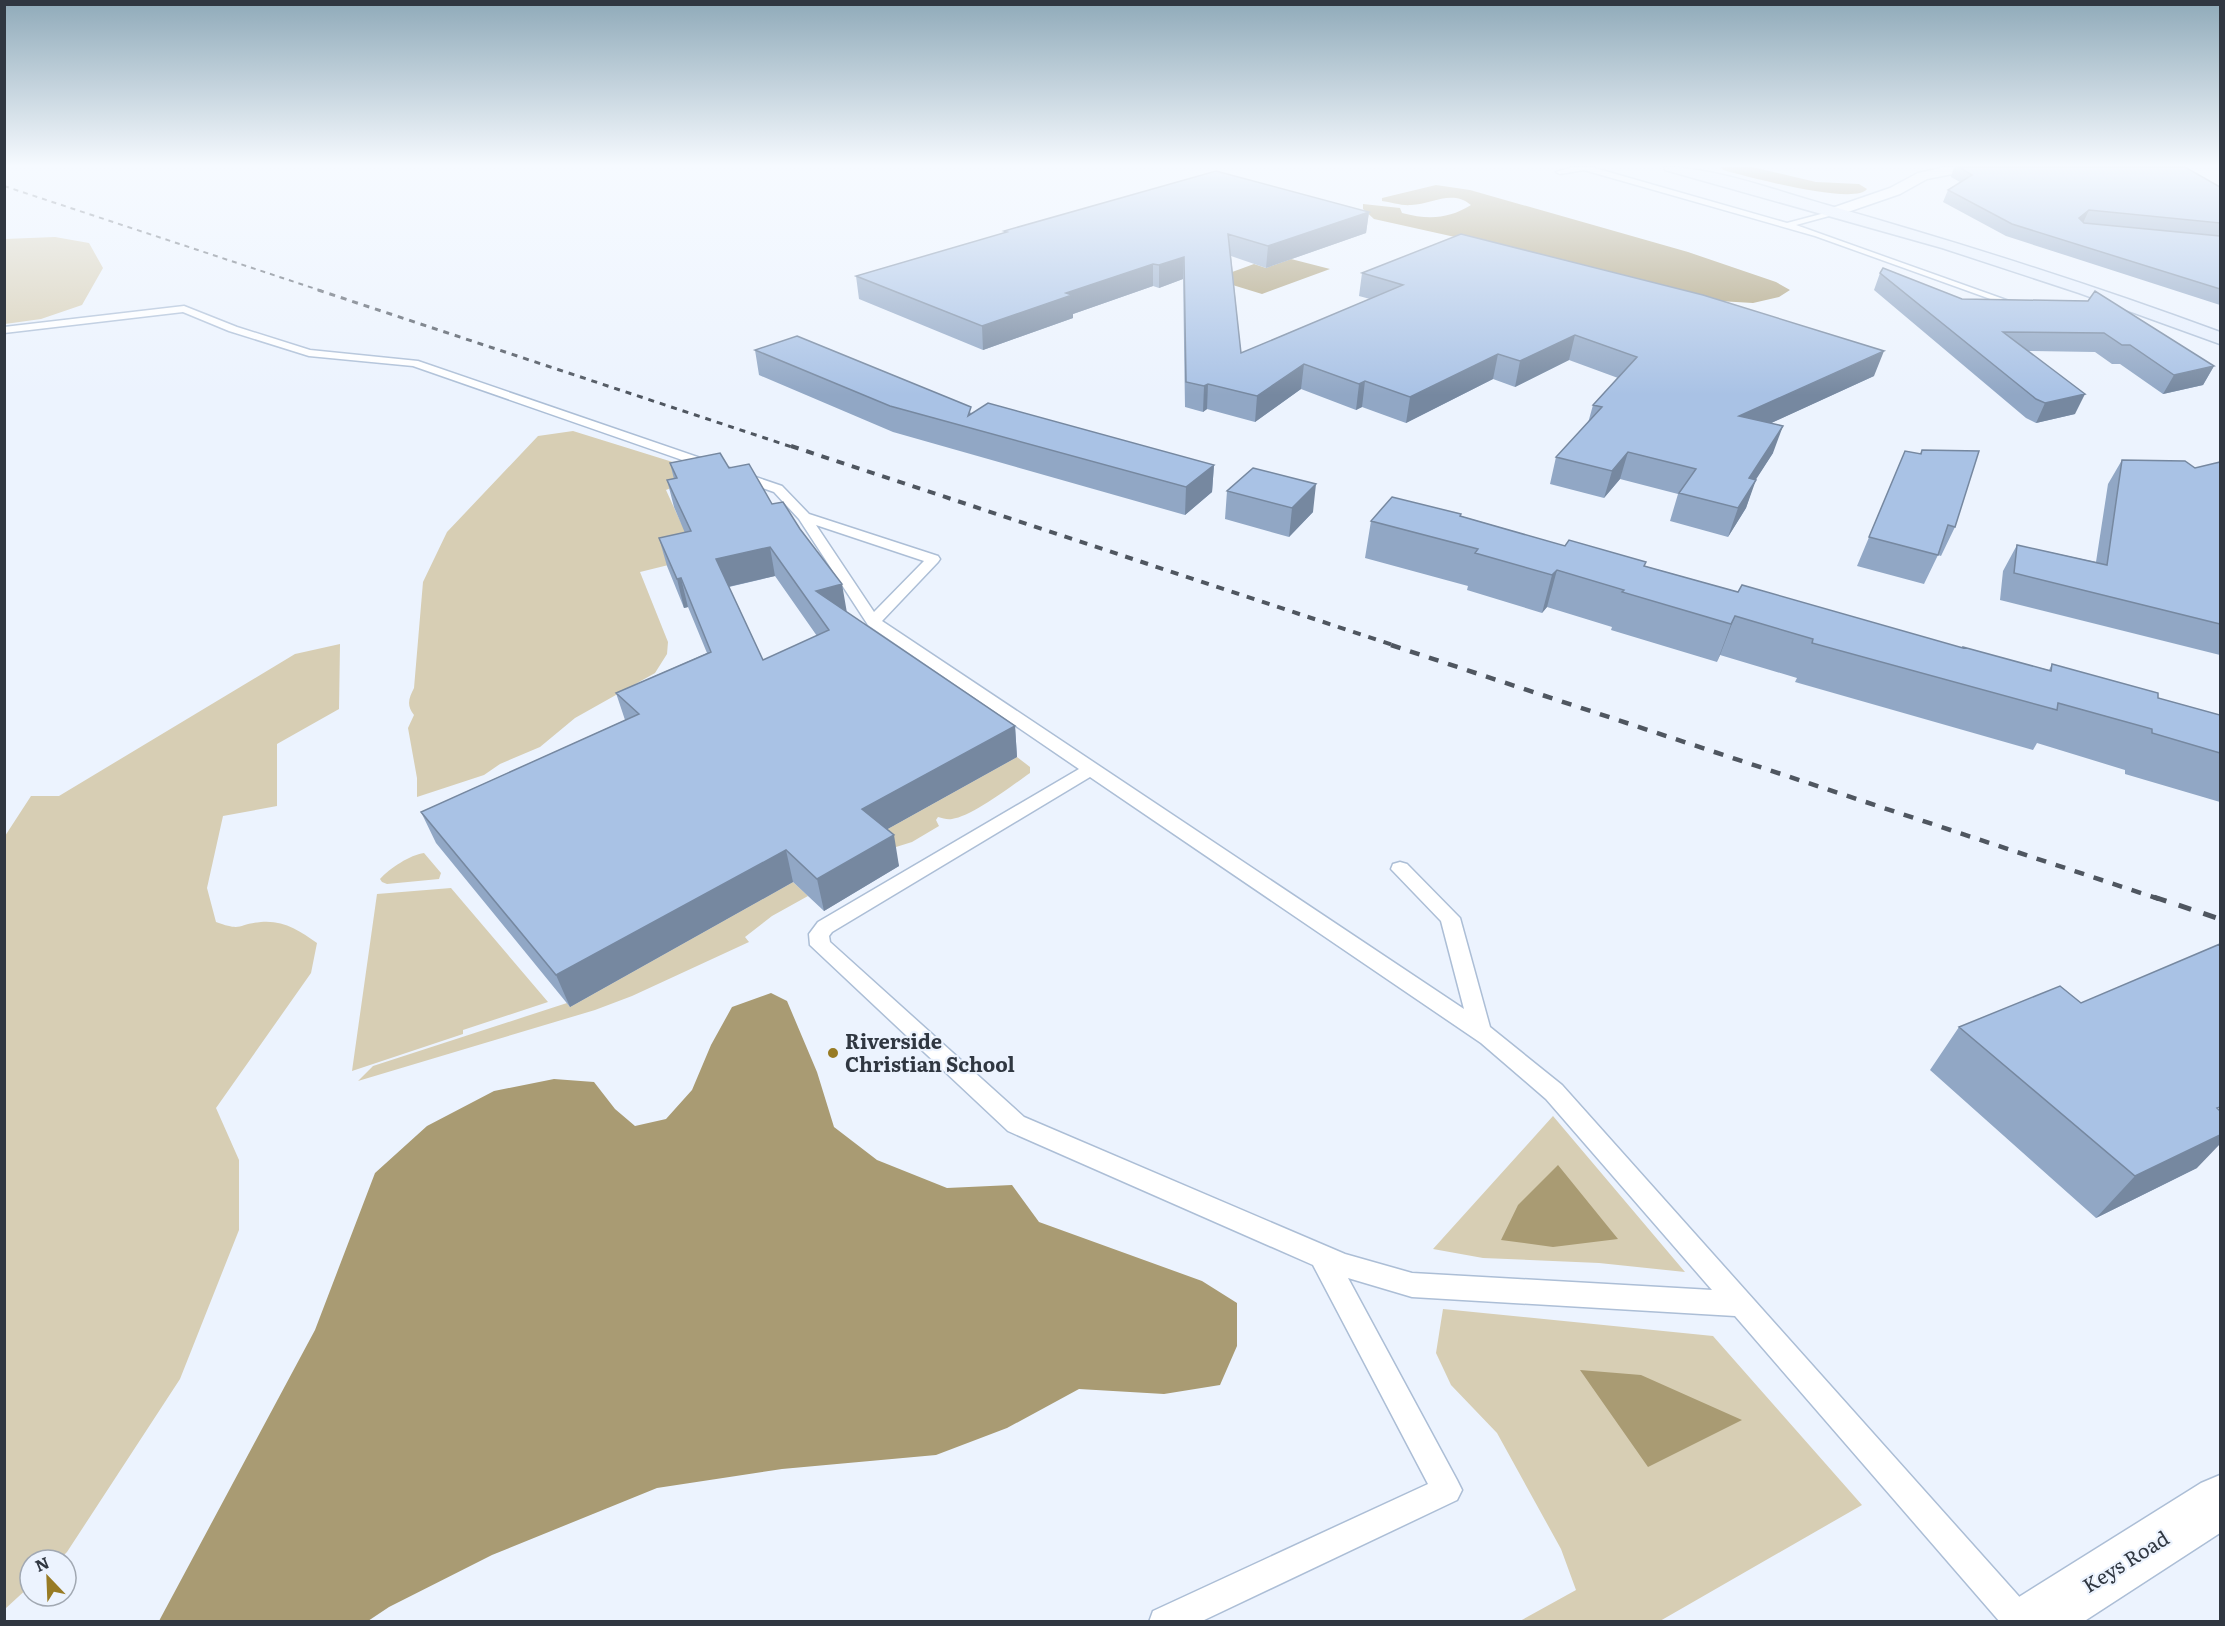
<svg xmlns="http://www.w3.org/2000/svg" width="2225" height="1626" font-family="Literata,serif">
  <rect width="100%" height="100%" fill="#ecf3fe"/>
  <path fill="#d7ceb4" d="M 55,237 L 89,243 L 103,268 L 82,305 L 41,319 L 5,324 L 5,239 Z
    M 573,431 L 708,473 L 666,490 L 681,523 L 705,556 L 640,572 L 668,642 L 667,654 L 655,673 L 575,718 L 540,747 L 500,764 L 484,775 L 417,797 L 417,778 L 408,728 L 414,715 C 406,705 409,698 414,688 L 423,582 L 447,532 L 538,436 Z
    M 340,644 L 339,709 L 277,744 L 277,806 L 223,816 L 207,888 L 216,922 C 243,932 237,924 261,922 C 284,920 300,931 317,943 L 311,973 L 216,1108 L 239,1160 L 239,1230 L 180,1379 L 67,1552 L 59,1560 L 30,1560 L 30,1586 L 5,1609 L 5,836 L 31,796 L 59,796 L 295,654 Z
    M 1017,757 L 1030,767 L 1030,773 C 1013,785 971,817 952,819 C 947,820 943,818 938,817 L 936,820 L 939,826 L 912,842 L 896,847 L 868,840 Z
    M 424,853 L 441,873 L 439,879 L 387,884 L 382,882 L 380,879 C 390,868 410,855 424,853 Z
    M 793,882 L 808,896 L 772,916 L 745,937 L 749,942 L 632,996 L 595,1010 L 358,1081 L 373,1066 L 567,1003 L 570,1007 Z
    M 451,888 L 548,1002 L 463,1030 L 463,1034 L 352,1071 L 377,894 Z
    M 1553,1116 L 1685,1272 L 1599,1263 L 1483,1258 L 1433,1249 Z
    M 1443,1309 L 1713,1336 L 1862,1505 L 1660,1621 L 1520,1621 L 1576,1590 L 1561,1549 L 1497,1433 L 1451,1385 L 1436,1353 Z"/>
  <path fill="#a99b73" d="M 1436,185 L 1470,190 L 1688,252 L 1776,282 L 1790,290 L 1779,297 L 1753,303 L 1702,300 L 1491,245 L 1374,219 L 1363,209 L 1363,204 L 1400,208 L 1402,213 C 1429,220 1448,219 1471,205 C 1452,189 1432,204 1411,205 C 1402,206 1391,202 1382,201 L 1382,198 Z
    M 1291,259 L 1330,269 L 1262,294 L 1213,279 L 1254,264 L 1266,268 Z
    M 771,993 L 787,1001 L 817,1072 L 834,1127 L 877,1160 L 947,1188 L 1012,1185 L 1039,1222 L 1202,1281 L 1237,1303 L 1237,1346 L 1220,1385 L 1164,1394 L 1079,1389 L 1007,1428 L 936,1455 L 782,1469 L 657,1488 L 492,1555 L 389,1607 L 368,1621 L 159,1621 L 315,1330 L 375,1173 L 427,1126 L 494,1091 L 554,1079 L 594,1082 L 615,1109 L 635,1126 L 666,1119 L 692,1090 L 711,1045 L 732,1007 Z
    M 1558,1165 L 1618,1239 L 1553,1247 L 1501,1240 L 1518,1205 Z
    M 1580,1370 L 1641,1375 L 1742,1420 L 1648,1467 Z"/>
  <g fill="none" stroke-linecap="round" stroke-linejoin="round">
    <path fill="#a99b73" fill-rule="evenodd" d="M 1721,167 L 1752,167 L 1816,182 L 1859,184 L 1867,189 C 1855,206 1745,176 1723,170 Z"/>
    <g stroke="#acbed6" stroke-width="3">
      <path id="service" d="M 1573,167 L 1591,167 L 1787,223 L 1840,209 L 1840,213 L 1796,225 L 2023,306 L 2011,309 L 2010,306 L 1815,236 L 1584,170 L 1560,174 L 1556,172 Z
        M 184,306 L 237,327 L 310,350 L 418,361 L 782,486 L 809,514 L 938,556 L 940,559 L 938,562 L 882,621 L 1464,1009 L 1441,921 L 1391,869 L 1393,864 L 1400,862 L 1407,864 L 1460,918 L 1490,1027 L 1562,1085 L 2032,1611 L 2036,1622 L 2000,1622 L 1735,1316 L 1412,1297 L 1348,1278 L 1457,1480 L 1462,1490 L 1457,1500 L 1200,1622 L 1149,1622 L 1153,1611 L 1428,1484 L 1313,1265 L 1008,1131 L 810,945 L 809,934 L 818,922 L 1079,769 L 868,625 L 799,519 L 774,492 L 413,366 L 309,356 L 229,331 L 183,312 L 4,333 L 4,327 ZM 816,525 L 924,561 L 874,612 ZM 1090,777 L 1481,1043 L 1546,1099 L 1712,1290 L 1412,1273 L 1345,1254 L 1024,1117 L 830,942 L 829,936 L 832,932 Z"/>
    </g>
    <g stroke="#acbed6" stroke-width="3">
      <path id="minor" d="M 1945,167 L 1974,167 L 1973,170 L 1927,179 L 1900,194 L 1842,214 L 1832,214 L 1830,211 L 1832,208 L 1890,188 L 1918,173 Z
        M 2220,1475 L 2220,1533 L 2083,1622 L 2003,1622 L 2011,1602 L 2201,1483 Z"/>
    </g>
    <g stroke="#acbed6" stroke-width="3">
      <path id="secondary" d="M 1664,167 C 1714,167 1777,191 1827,205 C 1960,243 2091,284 2220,332 L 2220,344 L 2079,293 L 1942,248 L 1665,170 Z"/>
    </g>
    <use href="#service" fill="#fff" fill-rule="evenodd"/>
    <use href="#minor" fill="#fff" fill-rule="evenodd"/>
    <use href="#secondary" fill="#e6effd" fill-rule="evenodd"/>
    <path stroke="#4f5660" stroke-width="2" stroke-dasharray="5 5" stroke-linecap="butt" d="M 4,186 L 322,291"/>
    <path stroke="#4f5660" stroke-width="3" stroke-dasharray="6 6" stroke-linecap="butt" d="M 318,290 L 795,448"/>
    <path stroke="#4f5660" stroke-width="4" stroke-dasharray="8 8" stroke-linecap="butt" d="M 791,446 L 1396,646"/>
    <path stroke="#4f5660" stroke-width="4.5" stroke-dasharray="10 10" stroke-linecap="butt" d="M 1391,645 L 2159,899"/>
    <path stroke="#4f5660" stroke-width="5" stroke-dasharray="13 13" stroke-linecap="butt" d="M 2154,897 L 2220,919"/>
  </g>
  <path fill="#91a7c5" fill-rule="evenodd" d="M 1954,167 L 2185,167 L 2220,187 L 2220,305 L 2006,236 L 1943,202 L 1948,190 L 1960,182 L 1951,177 Z
    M 1369,212 L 1366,233 L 1266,268 L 1231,256 L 1241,353 L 1370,299 L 1359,296 L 1362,273 L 1874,376 L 1771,423 L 1773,453 L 1755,480 L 1746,508 L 1728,537 L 1670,521 L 1678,494 L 1620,479 L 1604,498 L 1550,484 L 1556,457 L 1588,423 L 1593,405 L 1618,378 L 1569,360 L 1515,387 L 1493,379 L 1406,423 L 1362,407 L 1356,410 L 1301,389 L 1255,422 L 1207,409 L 1203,412 L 1185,407 L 1183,279 L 1159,288 L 1153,286 L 1073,314 L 1073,318 L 983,350 L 859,299 L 856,276 L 1004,233 L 1004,231 Z
    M 1880,273 L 1962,299 L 2088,301 L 2214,366 L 2203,385 L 2163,394 L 2120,364 L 2112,364 L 2095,352 L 2028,351 L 2075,414 L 2036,423 L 2026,418 L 1874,290 Z
    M 755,350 L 972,413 L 1214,465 L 1212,492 L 1185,515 L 893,432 L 759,375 Z
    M 1922,450 L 1955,527 L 1941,556 L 1938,555 L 1924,584 L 1857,566 L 1905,451 L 1920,454 Z
    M 2122,460 L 2195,468 L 2220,462 L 2220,655 L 2000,600 L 2003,571 L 2017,545 L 2096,562 L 2108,484 Z
    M 670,463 L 729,468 L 772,504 L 847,613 L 1015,726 L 1017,757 L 887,829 L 899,866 L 824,911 L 793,882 L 570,1007 L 436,843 L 421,812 L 625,720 L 616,693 L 707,653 L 688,607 L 684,608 L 667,566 L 659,538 L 685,533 L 674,507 L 667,480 L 674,479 ZM 775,576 L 817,636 L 763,660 L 729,587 Z
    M 1227,491 L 1313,512 L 1289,537 L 1225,519 Z
    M 1461,514 L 1461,516 L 1565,546 L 1645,566 L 1738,592 L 2049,670 L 2052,664 L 2158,698 L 2220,715 L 2220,802 L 2125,774 L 2125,770 L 2037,743 L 2033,750 L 1795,682 L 1797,678 L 1720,655 L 1717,662 L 1611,630 L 1612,627 L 1547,607 L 1542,613 L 1467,590 L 1468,586 L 1365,558 L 1371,521 Z
    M 1959,1027 L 2197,1168 L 2096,1218 L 1930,1070 Z"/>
  <path fill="#7688a0" d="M 2089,210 L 2083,223 L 2079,218 Z
    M 1369,212 L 1366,233 L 1266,268 L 1268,246 Z
    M 1184,257 L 1183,279 L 1159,288 L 1159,265 Z
    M 1153,264 L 1153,286 L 1073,314 L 1073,318 L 983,350 L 982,326 L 1066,293 Z
    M 1575,335 L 1569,360 L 1515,387 L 1520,361 Z
    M 1884,351 L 1874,376 L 1730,442 L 1739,416 Z
    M 1498,354 L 1493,379 L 1406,423 L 1410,397 Z
    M 1304,364 L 1301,389 L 1255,422 L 1257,396 Z
    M 2214,366 L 2203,385 L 2163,394 L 2174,375 Z
    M 1365,381 L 1362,407 L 1356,410 L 1359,384 Z
    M 1208,384 L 1207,409 L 1203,412 L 1204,386 Z
    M 2085,394 L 2075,414 L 2036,423 L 2045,403 Z
    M 1783,426 L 1773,453 L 1739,506 L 1749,478 Z
    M 1628,452 L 1620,479 L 1604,498 L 1612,471 Z
    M 1214,465 L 1212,492 L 1185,515 L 1186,487 Z
    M 1756,480 L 1746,508 L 1728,537 L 1738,508 Z
    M 1316,484 L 1313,512 L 1289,537 L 1292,508 Z
    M 770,547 L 775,576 L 723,588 L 716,559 Z
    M 1557,570 L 1547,607 L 1542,613 L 1552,575 Z
    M 681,578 L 688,607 L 684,608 L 677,579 Z
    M 842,584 L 847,613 L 816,591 Z
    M 1735,616 L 1720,655 L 1717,662 L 1731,624 Z
    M 1015,726 L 1017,757 L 868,840 L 862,809 Z
    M 894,835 L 899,866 L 824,911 L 817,879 Z
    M 786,850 L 793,882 L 570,1007 L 556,975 Z
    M 2220,1135 L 2220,1144 L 2197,1168 L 2096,1218 L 2135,1176 Z"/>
  <path fill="#a9c2e5" stroke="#7688a0" stroke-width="1.5" fill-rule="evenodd" d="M 1959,167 L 2185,167 L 2220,187 L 2220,223 L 2089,210 L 2079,218 L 2084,223 L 2220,236 L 2220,289 L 2012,224 L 1948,190 L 1972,175 Z
    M 1216,171 L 1369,212 L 1268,246 L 1228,234 L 1241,353 L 1403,285 L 1362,273 L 1461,234 L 1703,295 L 1884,351 L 1739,416 L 1783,426 L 1749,478 L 1756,480 L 1738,508 L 1679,493 L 1696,469 L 1628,452 L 1612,471 L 1556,457 L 1602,407 L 1593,405 L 1637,357 L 1575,335 L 1520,361 L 1498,354 L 1410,397 L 1365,381 L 1359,384 L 1304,364 L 1257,396 L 1208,384 L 1204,386 L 1186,382 L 1184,257 L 1159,265 L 1153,264 L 1066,293 L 1072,295 L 982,326 L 856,276 L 1007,232 L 1004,231 Z
    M 1883,268 L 1962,299 L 2088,301 L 2095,291 L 2214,366 L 2174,375 L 2130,345 L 2122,345 L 2104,333 L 2003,332 L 2085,394 L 2045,403 L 2036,399 L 1880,273 Z
    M 797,336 L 971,407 L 968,416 L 988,403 L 1214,465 L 1186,487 L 890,406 L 755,350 Z
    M 1922,450 L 1979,451 L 1955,527 L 1948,525 L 1938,555 L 1869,537 L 1905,451 L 1921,454 Z
    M 720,453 L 729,468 L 749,464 L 772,504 L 783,502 L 800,529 L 842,584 L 816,591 L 1015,726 L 862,809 L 894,835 L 817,879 L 786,850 L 556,975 L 421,812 L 639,714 L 616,693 L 711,652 L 681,578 L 677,579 L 659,538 L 691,531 L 667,480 L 677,478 L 670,463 ZM 770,547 L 829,630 L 763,660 L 716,559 Z
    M 2122,460 L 2185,461 L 2195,468 L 2220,462 L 2220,624 L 2014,573 L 2017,545 L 2107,565 Z
    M 1253,468 L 1316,484 L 1292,508 L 1227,491 Z
    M 1392,497 L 1461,514 L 1460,516 L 1565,546 L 1569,540 L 1646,562 L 1644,566 L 1738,592 L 1742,585 L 1963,648 L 1963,647 L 2051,671 L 2052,664 L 2158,693 L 2158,698 L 2220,715 L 2220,753 L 2152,733 L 2152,729 L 2058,703 L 2057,710 L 1812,643 L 1813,639 L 1735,616 L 1731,624 L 1622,592 L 1624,590 L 1557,570 L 1552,575 L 1475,553 L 1478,549 L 1371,521 Z
    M 2220,944 L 2220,1107 L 2217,1108 L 2220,1111 L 2220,1135 L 2135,1176 L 1959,1027 L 2060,986 L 2081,1003 Z"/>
  <linearGradient id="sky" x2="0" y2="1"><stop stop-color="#8faab9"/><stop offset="0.42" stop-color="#f6faff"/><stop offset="1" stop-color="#f6faff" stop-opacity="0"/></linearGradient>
  <rect width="2225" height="395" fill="url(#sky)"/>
  <circle fill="#987b24" stroke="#ecf3fe" stroke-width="2" cx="833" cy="1053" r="6"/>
  <g text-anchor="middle" stroke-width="4.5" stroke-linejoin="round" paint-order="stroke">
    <g font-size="20" font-weight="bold" fill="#303741" stroke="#ecf3fe" text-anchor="start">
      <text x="845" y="1049">Riverside<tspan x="845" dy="23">Christian School</tspan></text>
    </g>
    <g font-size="20" fill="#303741" stroke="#ecf3fe">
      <text transform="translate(2126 1562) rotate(-32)" y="7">Keys Road</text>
    </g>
  </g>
  <rect width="2225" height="1626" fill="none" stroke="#303741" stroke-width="12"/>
  <g transform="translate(48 1578) rotate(337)"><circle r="28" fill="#ecf3fe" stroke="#a1a8b2" stroke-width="1.5"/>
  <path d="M0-4.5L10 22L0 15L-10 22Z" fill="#987b24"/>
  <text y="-9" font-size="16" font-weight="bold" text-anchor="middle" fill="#303741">N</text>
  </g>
</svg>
